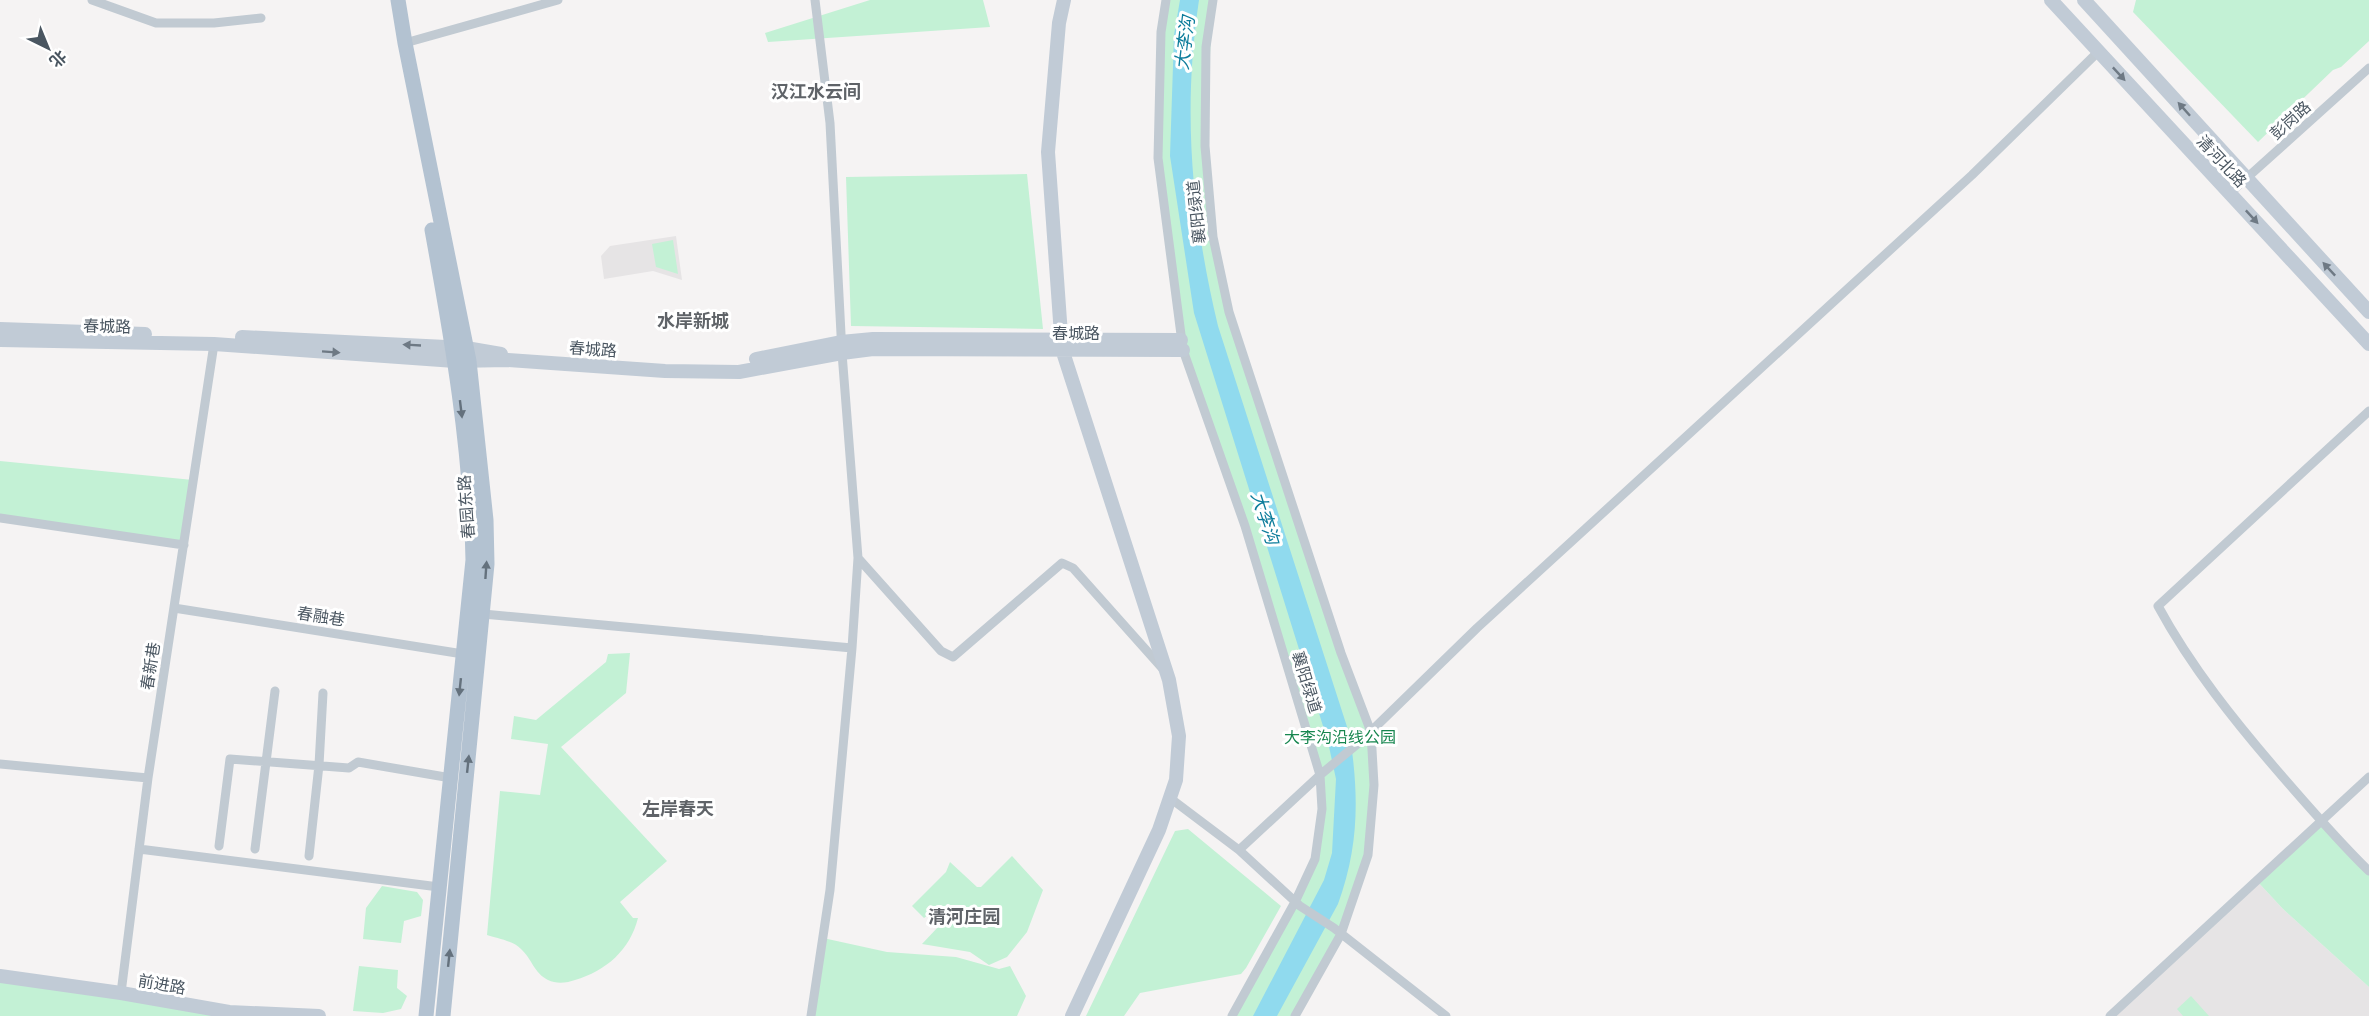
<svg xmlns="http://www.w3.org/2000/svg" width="2369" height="1016" font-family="'Titillium Web','Noto Sans SC',sans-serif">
  <rect width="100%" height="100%" fill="#f5f3f3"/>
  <path fill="#e6e4e5" d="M 676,236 L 682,280 L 653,271 L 604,279 L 601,256 L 610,246 Z
    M 2257,881 L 2283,909 L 2369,987 L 2369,1016 L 2110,1016 Z"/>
  <path fill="#c3f1d5" d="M 870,0 L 983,0 L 990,27 L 768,42 L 765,33 Z
    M 1166,0 L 1213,0 L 1205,146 L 1213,237 L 1229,312 L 1371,732 L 1374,785 L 1368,855 L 1341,934 L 1295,1016 L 1232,1016 L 1315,859 L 1320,775 L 1245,526 L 1185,359 L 1158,158 Z
    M 2136,0 L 2369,0 L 2369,41 L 2341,67 L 2333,70 L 2258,142 L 2133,12 Z
    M 1027,174 L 1043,329 L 851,326 L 846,177 Z
    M 673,240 L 678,274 L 656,267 L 652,244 Z
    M 0,461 L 193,480 L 184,545 L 0,518 Z
    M 630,653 L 626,693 L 561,747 L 667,861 L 620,902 L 633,918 L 638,918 C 630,950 606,971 575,980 C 567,983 556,984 548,980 C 534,973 532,959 521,949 C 514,941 496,938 487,935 L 500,791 L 540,795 L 548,744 L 511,739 L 514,716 L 536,720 L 606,662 L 608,654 Z
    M 2321,821 L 2369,869 L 2369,987 L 2283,909 L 2257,881 Z
    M 1188,829 L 1281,906 L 1246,968 L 1241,974 L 1140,993 L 1124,1016 L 1086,1016 L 1175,831 Z
    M 1012,856 L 1043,890 L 1027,932 L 1007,957 L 989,965 L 970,952 L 922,944 L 939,926 L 928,915 L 924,918 L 912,906 L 946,872 L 950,862 L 977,887 L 981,887 Z
    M 382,886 L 417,892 L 423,900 L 421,916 L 404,921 L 401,943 L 363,939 L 366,908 Z
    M 823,938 L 887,952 L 956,957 L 999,969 L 1010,966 L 1026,996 L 1017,1016 L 811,1016 Z
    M 359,966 L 398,970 L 397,988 L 407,996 L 401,1009 L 383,1013 L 353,1011 Z
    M 0,976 L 121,993 L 319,1016 L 0,1016 Z
    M 2191,996 L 2209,1016 L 2183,1016 L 2177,1009 Z"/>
  <path fill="#90daee" d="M 1180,0 L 1199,0 C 1182,112 1192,217 1218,326 L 1350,736 C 1359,797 1359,846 1338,904 L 1277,1016 L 1253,1016 L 1324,880 L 1332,853 L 1336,779 L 1328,742 L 1194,313 L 1170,156 L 1174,35 Z"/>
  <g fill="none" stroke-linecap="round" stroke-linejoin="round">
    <path stroke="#c1cad2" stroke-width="9" d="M 92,0 L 156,23 L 214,23 L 261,18
      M 1166,0 L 1161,32 L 1158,158 L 1183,350 L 1245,526 L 1320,775 L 1322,809 L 1315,859 L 1295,902 L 1232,1016
      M 1213,0 L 1206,47 L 1205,146 L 1213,237 L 1229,312 L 1341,653 L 1371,732 L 1374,785 L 1368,855 L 1341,934 L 1295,1016
      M 405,43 L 558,0
      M 2230,193 L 2369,68
      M 2369,411 L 2158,606 C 2191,667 2236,723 2282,776 C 2310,808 2338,841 2369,871
      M 0,518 L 184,545
      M 858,558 L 941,651 L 953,657 L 1062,563 L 1073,568 L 1163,669
      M 174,608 L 463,654
      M 483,614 L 852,648
      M 0,764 L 148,778
      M 1170,798 L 1239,850
      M 219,846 L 230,759 L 349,768 L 358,762 L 451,778
      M 139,849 L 439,887
      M 255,849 L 275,691
      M 309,856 L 319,765 L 323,693
      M 121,993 L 148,778 L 214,344
      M 811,1016 L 830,890 L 852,648 L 858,558 L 842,353 L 830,123 L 815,0
      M 1446,1016 L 1334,928 L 1300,906 L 1239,850 L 1320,775 L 1361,741 L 1477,628 L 1972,175 L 2099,51
      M 2110,1016 L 2369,777"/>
    <path stroke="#c1cbd6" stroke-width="14" d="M 1064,0 L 1059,23 L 1048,152 L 1062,349 L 1169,680 L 1179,736 L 1176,780 L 1159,830 L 1072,1016
      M 2051,0 L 2369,344
      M 2084,0 L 2369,312
      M 0,329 L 145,334
      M 242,337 L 466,348 L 501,354
      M 0,340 L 214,344 L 455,361 L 508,360 L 665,371 L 739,372 L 842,353 L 873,349 L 1183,350
      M 756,359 L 841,342 L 873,339 L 1181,340
      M 0,976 L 121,993 L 229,1012 L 319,1016"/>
    <path stroke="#b3c2d1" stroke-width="15" d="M 398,0 L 405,43 L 469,361 L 486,520 L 487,564 L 443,1016
      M 426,1016 L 473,560 C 471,449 452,339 432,230"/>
  </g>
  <defs><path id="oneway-solid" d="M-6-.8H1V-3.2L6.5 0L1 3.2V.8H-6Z" transform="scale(1.5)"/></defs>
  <g fill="#6e7984">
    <use href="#oneway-solid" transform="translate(2119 74) rotate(47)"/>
    <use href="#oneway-solid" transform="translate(2184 109) rotate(-132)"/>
    <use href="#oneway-solid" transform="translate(2252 217) rotate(47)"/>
    <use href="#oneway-solid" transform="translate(2329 269) rotate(-133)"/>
    <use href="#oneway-solid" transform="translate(412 345) rotate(-177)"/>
    <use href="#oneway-solid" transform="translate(331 352) rotate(4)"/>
  </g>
  <g fill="#64717d">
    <use href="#oneway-solid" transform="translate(461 409) rotate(83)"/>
    <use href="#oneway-solid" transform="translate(486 570) rotate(-86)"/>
    <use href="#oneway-solid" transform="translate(460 687) rotate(96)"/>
    <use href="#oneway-solid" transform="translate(468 764) rotate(-84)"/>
    <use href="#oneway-solid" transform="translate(449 958) rotate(-84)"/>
  </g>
  <g text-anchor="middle" stroke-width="6" stroke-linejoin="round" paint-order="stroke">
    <g font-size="16" fill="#4a5661" stroke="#fff">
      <text transform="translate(2290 120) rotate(-42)" y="6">彭岗路</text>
      <text transform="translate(2222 161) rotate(47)" y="6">清河北路</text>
      <text transform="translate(1196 212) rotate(-96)" y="6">襄阳绿道</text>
      <text transform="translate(107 326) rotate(1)" y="6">春城路</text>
      <text x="1076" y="339">春城路</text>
      <text transform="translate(593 349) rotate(4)" y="6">春城路</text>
      <text transform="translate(466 507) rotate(-94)" y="6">春园东路</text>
      <text transform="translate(321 616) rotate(9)" y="6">春融巷</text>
      <text transform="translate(150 666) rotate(-81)" y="6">春新巷</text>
      <text transform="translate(1307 682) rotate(73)" y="6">襄阳绿道</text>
      <text transform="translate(162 984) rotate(10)" y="6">前进路</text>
    </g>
    <g font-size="16" fill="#17864f" stroke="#fff">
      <text x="1340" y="743">大李沟沿线公园</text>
    </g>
    <g font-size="18" font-style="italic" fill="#0c7c9b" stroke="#fff">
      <text transform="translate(1185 43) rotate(-83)" y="6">大李沟</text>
      <text transform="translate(1265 518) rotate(72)" y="6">大李沟</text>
    </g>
    <g font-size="18" font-weight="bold" fill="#5f6368" stroke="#fff">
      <text x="816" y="98">汉江水云间</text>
      <text x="693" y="327">水岸新城</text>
      <text x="678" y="815">左岸春天</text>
      <text x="964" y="923">清河庄园</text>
    </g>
  </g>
  <g transform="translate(48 48) rotate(137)" stroke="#ffffff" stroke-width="4.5" paint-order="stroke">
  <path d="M0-4.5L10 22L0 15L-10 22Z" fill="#4a5661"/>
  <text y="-9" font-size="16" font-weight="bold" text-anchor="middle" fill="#4a5661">北</text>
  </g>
</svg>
